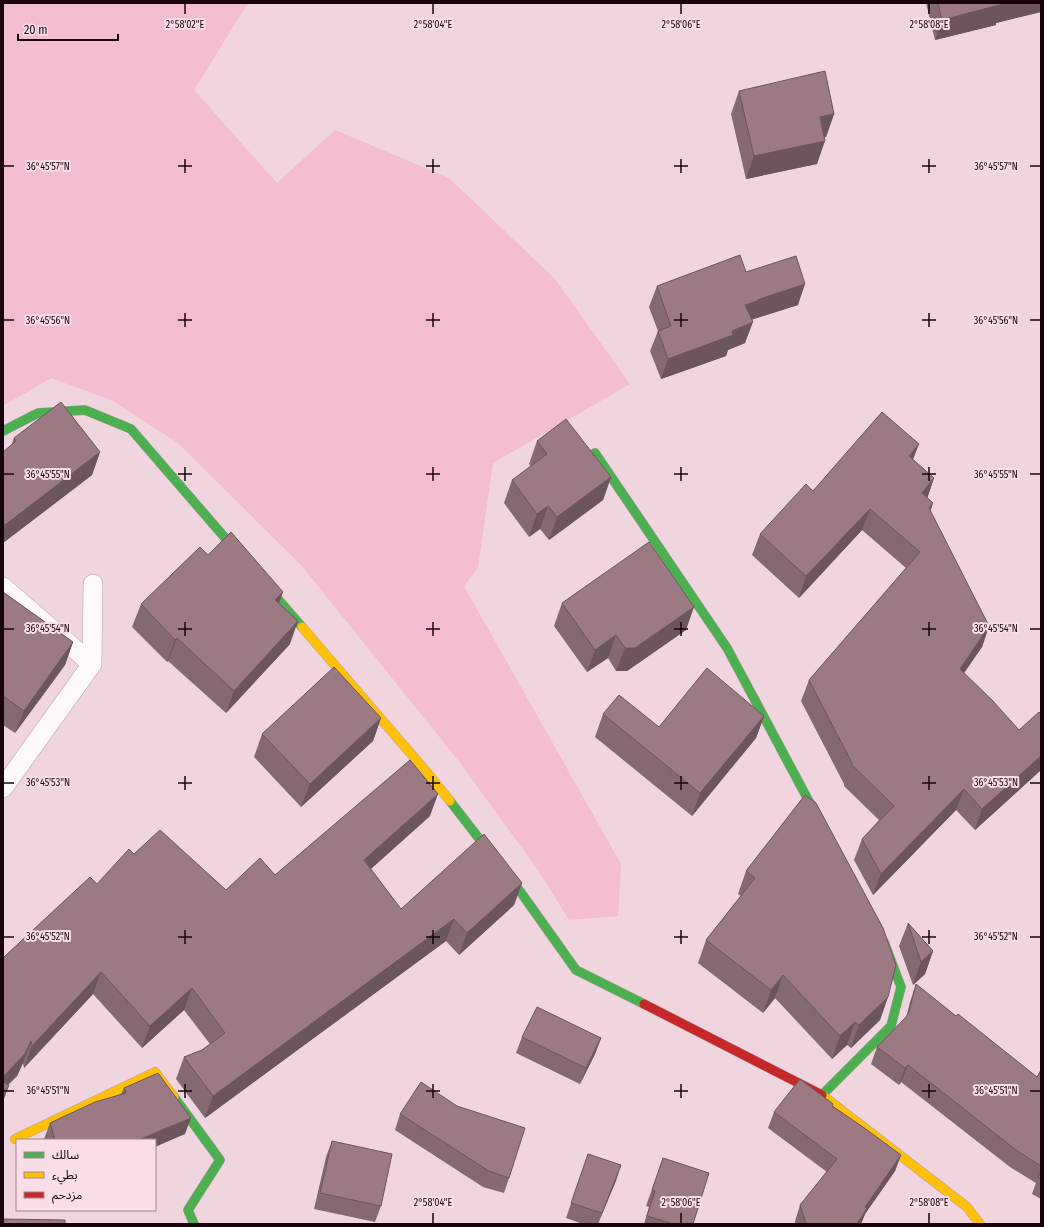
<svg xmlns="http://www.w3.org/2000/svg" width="1044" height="1227" font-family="'Fira Sans Condensed','Noto Sans Arabic',sans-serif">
  <rect width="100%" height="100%" fill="#f0d4de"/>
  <path fill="#f2bcd1" d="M 3,3 L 248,3 L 194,90 L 277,183 L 335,130 L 449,178 L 555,279 L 630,384 L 493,463 L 478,568 L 464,586 L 621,864 L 618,916 L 569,920 L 538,870 L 458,760 L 301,565 L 178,443 L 113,401 L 51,378 L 3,406 Z"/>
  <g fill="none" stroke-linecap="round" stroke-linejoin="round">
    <g stroke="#b9a0aa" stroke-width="20">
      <path id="lane" d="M 3,587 L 92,664 L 93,584
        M 3,788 L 92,664"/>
    </g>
    <g stroke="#b9a0aa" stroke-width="10">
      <path id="fast" d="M 3,431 L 38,413 L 85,410 L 131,429 L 302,627
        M 595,453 L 727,648 L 820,822
        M 450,801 L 522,894 L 576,970 L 644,1004
        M 822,1095 L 891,1026 L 901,987 L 884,942
        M 174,1097 L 220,1160 L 188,1210 L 194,1224"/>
    </g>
    <g stroke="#b9a0aa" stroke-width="10">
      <path id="slow" d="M 302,627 L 430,776 L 450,801
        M 822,1095 L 967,1207 L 980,1224
        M 15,1139 L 155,1072 L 174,1097"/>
    </g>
    <g stroke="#b9a0aa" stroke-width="10">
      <path id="jam" d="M 644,1004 L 822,1095"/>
    </g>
    <use href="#lane" stroke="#fdf9fa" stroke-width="19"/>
    <use href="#fast" stroke="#4caf50" stroke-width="9"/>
    <use href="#slow" stroke="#ffc107" stroke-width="9"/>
    <use href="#jam" stroke="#c62828" stroke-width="9"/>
  </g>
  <path fill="#856972" d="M 926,3 L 1041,3 L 1041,12 L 996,23 L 996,25 L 935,40 Z
    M 739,91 L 834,114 L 826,137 L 824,137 L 817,164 L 746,179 L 731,114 Z
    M 746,272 L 798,305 L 751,320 L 745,343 L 728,350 L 726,356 L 661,379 L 650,351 L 658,331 L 649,307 L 657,286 Z
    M 14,438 L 100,452 L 92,475 L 3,543 L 3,452 L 11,446 Z
    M 537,441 L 611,477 L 603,500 L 549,540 L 540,529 L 529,537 L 504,503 L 512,480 L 531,466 L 529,464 Z
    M 913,460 L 934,478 L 927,498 L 933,503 L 930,512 L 989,626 L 982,647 L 964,673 L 1019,730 L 1041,714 L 1041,770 L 975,830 L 956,810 L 873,895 L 854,860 L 862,839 L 879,820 L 844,786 L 844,784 L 801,701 L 809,680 L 906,568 L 862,530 L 799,598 L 752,555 L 760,534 L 813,491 Z
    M 208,555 L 279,603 L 290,644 L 226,713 L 168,661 L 167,662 L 132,627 L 141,604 Z
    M 3,592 L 73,642 L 65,665 L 15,733 L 3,725 Z
    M 562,603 L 686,630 L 627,671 L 616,671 L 608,658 L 587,672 L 554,626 Z
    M 603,714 L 659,727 L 764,716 L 756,738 L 692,816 L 595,737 Z
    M 381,718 L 373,741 L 301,807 L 254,757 L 262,734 Z
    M 805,795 L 888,997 L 880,1020 L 851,1048 L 847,1045 L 832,1059 L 775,998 L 763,1013 L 698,963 L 706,940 L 741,896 L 738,894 L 746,871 Z
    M 430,816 L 371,869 L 401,909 L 522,883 L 514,905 L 459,955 L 446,941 L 205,1118 L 176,1079 L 184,1057 L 202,1050 L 210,1044 L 184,1010 L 142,1048 L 93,994 L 24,1068 L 23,1063 L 17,1076 L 8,1084 L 4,957 L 97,884 L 134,854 L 226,890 L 275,875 Z
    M 908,923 L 933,951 L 925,974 L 913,985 L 899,946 Z
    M 916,984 L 956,1016 L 1037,1077 L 1041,1070 L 1041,1199 L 1032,1194 L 1036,1183 L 1010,1167 L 901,1082 L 899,1085 L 871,1064 L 877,1047 L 906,1018 L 910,1002 Z
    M 522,1037 L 601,1038 L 595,1054 L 580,1084 L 516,1053 Z
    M 124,1088 L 185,1134 L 155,1140 L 45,1140 L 44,1139 L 50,1123 L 121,1094 Z
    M 833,1106 L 901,1155 L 895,1171 L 865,1214 L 861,1224 L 795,1224 L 795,1221 L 800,1205 L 827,1172 L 768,1128 L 774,1112 Z
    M 400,1114 L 509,1178 L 504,1193 L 483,1187 L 395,1130 Z
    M 332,1141 L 381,1206 L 375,1222 L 314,1209 L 326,1157 Z
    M 588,1154 L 621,1165 L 598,1224 L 583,1224 L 566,1218 Z
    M 663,1158 L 693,1224 L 644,1224 L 649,1207 L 646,1206 Z"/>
  <path fill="#6c555c" d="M 1002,3 L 1041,3 L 1041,12 L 996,23 L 996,25 L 935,40 L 942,20 Z
    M 834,114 L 826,137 L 811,140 L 820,117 Z
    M 825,141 L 817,164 L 746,179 L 754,156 Z
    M 805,284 L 798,305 L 750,320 L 745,305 L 757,300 Z
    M 753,322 L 745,343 L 728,350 L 726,356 L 661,379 L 668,359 Z
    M 919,444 L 911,465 L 909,456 Z
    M 100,452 L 92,475 L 3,543 L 3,530 L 5,525 Z
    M 611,477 L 603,500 L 549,540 L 557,517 Z
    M 934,478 L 927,499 L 922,493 Z
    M 933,503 L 926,524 L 929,508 Z
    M 548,506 L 540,529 L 529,537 L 537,514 Z
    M 870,509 L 862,530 L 799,598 L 806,576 Z
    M 283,592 L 275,615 L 275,600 Z
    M 694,607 L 686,630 L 627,671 L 616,671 L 625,648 Z
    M 298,621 L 290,644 L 226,713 L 234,691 Z
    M 989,626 L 982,647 L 952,690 L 960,669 Z
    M 616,635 L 608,658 L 587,672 L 595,650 Z
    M 177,638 L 168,661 L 167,662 L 175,640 Z
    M 73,642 L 65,665 L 15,733 L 24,711 Z
    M 764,716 L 756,738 L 692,816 L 700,793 Z
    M 381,718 L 373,741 L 301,807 L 310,784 Z
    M 1041,756 L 1041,770 L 975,830 L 982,809 Z
    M 964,789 L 956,810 L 873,895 L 881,874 Z
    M 438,794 L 430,816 L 356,882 L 364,860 Z
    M 522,883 L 514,905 L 459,955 L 467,933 Z
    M 454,919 L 446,941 L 205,1118 L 213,1096 Z
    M 933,951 L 925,974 L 913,985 L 921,962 Z
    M 101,972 L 93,994 L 24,1068 L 32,1046 Z
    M 783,975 L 775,998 L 763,1013 L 771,990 Z
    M 192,988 L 184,1010 L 142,1048 L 150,1026 Z
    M 888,997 L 880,1020 L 851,1048 L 859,1025 Z
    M 855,1022 L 847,1045 L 832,1059 L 840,1036 Z
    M 601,1038 L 595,1054 L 580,1084 L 586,1068 Z
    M 31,1041 L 23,1063 L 17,1076 L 3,1090 L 3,1077 Z
    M 908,1065 L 901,1082 L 899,1085 L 905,1068 Z
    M 9,1085 L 3,1102 L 3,1098 Z
    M 191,1118 L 185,1134 L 155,1147 L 155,1140 L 138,1140 Z
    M 901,1155 L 895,1171 L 865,1214 L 861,1224 L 857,1224 L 865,1207 Z
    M 621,1165 L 616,1181 L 598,1224 L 602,1213 Z"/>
  <path fill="#9b7a84" stroke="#6c555c" d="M 938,3 L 1003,3 L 1003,4 L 942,20 Z
    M 825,71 L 834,114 L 820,117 L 825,141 L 754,156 L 739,91 Z
    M 740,255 L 746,272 L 796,256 L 805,284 L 757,300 L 757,301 L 745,305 L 753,322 L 732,331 L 733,335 L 668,359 L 658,331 L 671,326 L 657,286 Z
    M 61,402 L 100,452 L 5,525 L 3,522 L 3,452 L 16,441 L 14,438 Z
    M 882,412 L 919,444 L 909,456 L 934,478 L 922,493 L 933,503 L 929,508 L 989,626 L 960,669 L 992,700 L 1019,730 L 1039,712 L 1041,714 L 1041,756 L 982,809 L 964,789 L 881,874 L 862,839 L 894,806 L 852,765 L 852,763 L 809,680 L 920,552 L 870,509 L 806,576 L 760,534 L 806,484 L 813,491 Z
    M 566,419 L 611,477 L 557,517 L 548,506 L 537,514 L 512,480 L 547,454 L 537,441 Z
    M 231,532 L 283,592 L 275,600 L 298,621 L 234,691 L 177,638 L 175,640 L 141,604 L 200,547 L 208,555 Z
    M 649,542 L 694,607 L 635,648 L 625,648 L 616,635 L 595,650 L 562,603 Z
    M 3,592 L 73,642 L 24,711 L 3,696 Z
    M 334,667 L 381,718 L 310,784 L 262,734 Z
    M 707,668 L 764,716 L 700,793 L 603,714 L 619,695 L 659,727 Z
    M 410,760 L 438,794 L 364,860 L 401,909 L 484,834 L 522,883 L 467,933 L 454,919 L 213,1096 L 184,1057 L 202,1050 L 225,1033 L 192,988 L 150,1026 L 101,972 L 32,1046 L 31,1041 L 25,1054 L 3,1077 L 3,956 L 4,957 L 90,877 L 97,884 L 129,849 L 134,854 L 160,830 L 226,890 L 260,858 L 275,875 Z
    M 805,795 L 816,803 L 883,928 L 896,965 L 888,997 L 859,1025 L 855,1022 L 840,1036 L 783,975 L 771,990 L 706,940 L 755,878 L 746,871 Z
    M 908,923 L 933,951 L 921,962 Z
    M 916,984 L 956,1016 L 958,1014 L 1037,1077 L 1041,1070 L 1041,1166 L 1016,1150 L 908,1065 L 905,1068 L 877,1047 L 906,1017 L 909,1012 Z
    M 537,1007 L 601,1038 L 586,1068 L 522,1037 Z
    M 158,1073 L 191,1118 L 138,1140 L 55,1140 L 50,1123 L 95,1102 L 126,1093 L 124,1088 Z
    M 800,1079 L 833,1104 L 832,1106 L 863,1127 L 901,1155 L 865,1207 L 867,1208 L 857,1224 L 806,1224 L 800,1205 L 837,1159 L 774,1112 Z
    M 3,1082 L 9,1085 L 3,1098 Z
    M 421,1082 L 457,1106 L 525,1128 L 509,1178 L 489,1171 L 400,1114 Z
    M 332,1141 L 392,1154 L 381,1206 L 320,1193 Z
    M 588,1154 L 621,1165 L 602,1213 L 571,1203 Z
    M 663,1158 L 709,1173 L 693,1224 L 673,1224 L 647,1216 L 655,1191 L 652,1190 Z
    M 1041,1171 L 1041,1178 L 1038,1177 Z
    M 3,1219 L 65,1220 L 65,1224 L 3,1224 Z"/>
  <path fill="none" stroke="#19040d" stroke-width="1.5" d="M 185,4 L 185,14M 433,4 L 433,14M 681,4 L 681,14M 929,4 L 929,14M 185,159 L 185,173M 433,159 L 433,173M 681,159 L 681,173M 929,159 L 929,173M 4,166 L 14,166M 178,166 L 192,166M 426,166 L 440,166M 674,166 L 688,166M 922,166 L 936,166M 1030,166 L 1040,166M 185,313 L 185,327M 433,313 L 433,327M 681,313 L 681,327M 929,313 L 929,327M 4,320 L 14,320M 178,320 L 192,320M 426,320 L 440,320M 674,320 L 688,320M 922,320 L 936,320M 1030,320 L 1040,320M 185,467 L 185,481M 433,467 L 433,481M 681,467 L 681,481M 929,467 L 929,481M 4,474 L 14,474M 178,474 L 192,474M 426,474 L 440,474M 674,474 L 688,474M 922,474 L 936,474M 1030,474 L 1040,474M 185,622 L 185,636M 433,622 L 433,636M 681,622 L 681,636M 929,622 L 929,636M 4,629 L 14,629M 178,629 L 192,629M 426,629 L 440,629M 674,629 L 688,629M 922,629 L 936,629M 1030,629 L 1040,629M 185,776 L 185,790M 433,776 L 433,790M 681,776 L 681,790M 929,776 L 929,790M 4,783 L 14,783M 178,783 L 192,783M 426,783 L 440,783M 674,783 L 688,783M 922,783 L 936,783M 1030,783 L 1040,783M 185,930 L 185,944M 433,930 L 433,944M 681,930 L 681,944M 929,930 L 929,944M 4,937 L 14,937M 178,937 L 192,937M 426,937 L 440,937M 674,937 L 688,937M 922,937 L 936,937M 1030,937 L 1040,937M 185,1084 L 185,1098M 433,1084 L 433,1098M 681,1084 L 681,1098M 929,1084 L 929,1098M 4,1091 L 14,1091M 178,1091 L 192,1091M 426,1091 L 440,1091M 674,1091 L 688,1091M 922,1091 L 936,1091M 1030,1091 L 1040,1091M 433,1213 L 433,1223M 681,1213 L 681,1223M 929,1213 L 929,1223"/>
  <g font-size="10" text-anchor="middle" fill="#19040d" stroke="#f9dde7" stroke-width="4" stroke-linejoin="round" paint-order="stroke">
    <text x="185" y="28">2°58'02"E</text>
    <text x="433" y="28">2°58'04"E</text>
    <text x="681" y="28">2°58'06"E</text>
    <text x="929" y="28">2°58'08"E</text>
    <text x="48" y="170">36°45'57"N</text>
    <text x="996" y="170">36°45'57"N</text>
    <text x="48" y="324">36°45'56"N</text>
    <text x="996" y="324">36°45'56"N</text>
    <text x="48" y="478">36°45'55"N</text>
    <text x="996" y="478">36°45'55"N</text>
    <text x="48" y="632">36°45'54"N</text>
    <text x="996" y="632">36°45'54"N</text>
    <text x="48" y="786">36°45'53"N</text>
    <text x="996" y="786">36°45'53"N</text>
    <text x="48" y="940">36°45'52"N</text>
    <text x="996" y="940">36°45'52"N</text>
    <text x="48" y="1094">36°45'51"N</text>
    <text x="996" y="1094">36°45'51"N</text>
    <text x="433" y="1206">2°58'04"E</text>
    <text x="681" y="1206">2°58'06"E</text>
    <text x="929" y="1206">2°58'08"E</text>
  </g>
  <rect width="1044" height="1227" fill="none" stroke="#19040d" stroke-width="8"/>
  <rect x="16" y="1139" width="140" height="72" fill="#f9dde7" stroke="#9f8690"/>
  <rect x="24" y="1152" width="20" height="6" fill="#4caf50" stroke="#9f8690"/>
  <text x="52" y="1159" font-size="12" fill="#19040d">سالك</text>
  <rect x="24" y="1172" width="20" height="6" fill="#ffc107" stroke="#9f8690"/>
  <text x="52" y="1179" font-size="12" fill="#19040d">بطيء</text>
  <rect x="24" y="1192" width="20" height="6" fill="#c62828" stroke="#9f8690"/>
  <text x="52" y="1199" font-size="12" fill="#19040d">مزدحم</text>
  <path d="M18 34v6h100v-6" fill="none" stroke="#19040d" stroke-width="2"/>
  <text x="24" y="34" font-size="12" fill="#19040d" stroke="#f9dde7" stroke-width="3" paint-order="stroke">20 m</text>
</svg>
